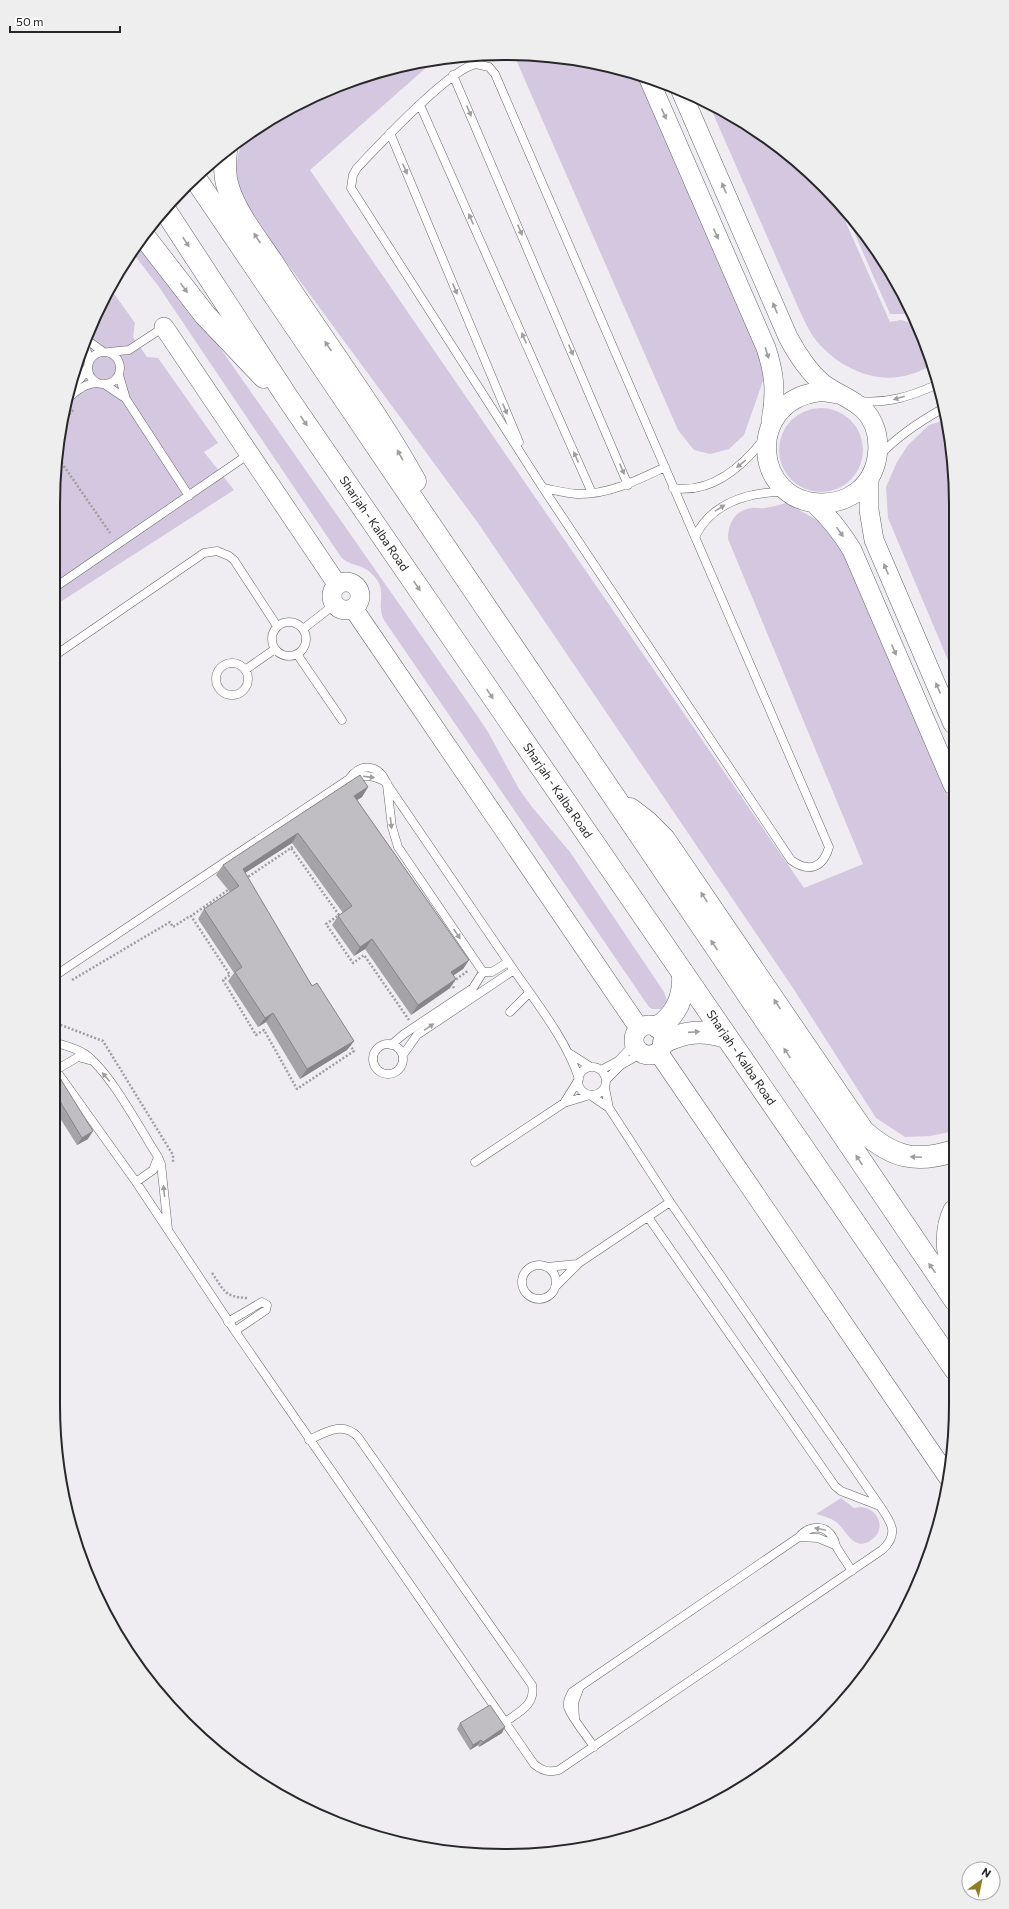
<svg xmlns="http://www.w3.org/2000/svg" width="1009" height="1909" font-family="Commissioner,sans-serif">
  <rect width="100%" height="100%" fill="#efedf1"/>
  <path fill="#d3c8df" d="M 534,54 L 622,68 L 637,74 L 763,360 L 764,378 L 744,435 L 729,449 L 710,454 L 694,450 L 678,430 L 514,55 Z
    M 436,59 L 310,170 L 804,888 L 863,864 L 728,539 C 728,523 735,510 752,508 C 756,507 761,509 765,508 C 772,507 779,505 786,503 L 819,521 L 838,542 L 854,571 L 953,807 L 954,1131 L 930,1136 L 905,1137 L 876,1118 L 793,988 L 478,523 L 247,209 L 234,173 L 242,140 L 279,113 L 360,77 Z
    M 708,102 L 802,165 L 839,207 L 890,322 L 901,320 L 917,325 L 931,366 C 923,369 916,373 908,375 C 874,385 836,366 815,339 C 808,330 803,317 798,307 Z
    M 847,216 L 880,253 L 912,314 L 890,314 Z
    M 142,236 L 476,714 L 488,732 L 519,789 L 532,807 L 570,852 L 664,992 L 667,1001 L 661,1009 L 652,1009 L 649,1007 L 384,620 C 375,604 390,590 371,573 C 362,564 349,566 341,557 L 159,287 L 132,252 Z
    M 110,288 L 135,323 L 133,337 L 147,357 L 158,358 L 218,443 L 204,452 L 234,490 L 54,606 L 54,475 L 68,388 L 100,305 Z
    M779 450a42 42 0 1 1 84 0a42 42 0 1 1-84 0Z
    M 945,420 L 952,445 L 953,672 L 888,518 L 886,487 L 897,462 L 908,445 L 929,425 Z
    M 841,1498 L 854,1508 C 876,1502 890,1529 870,1541 C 852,1551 847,1530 836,1522 C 831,1518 823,1516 816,1514 Z"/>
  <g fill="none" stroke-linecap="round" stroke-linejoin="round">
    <g stroke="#676669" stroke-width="9">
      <path id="service" d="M 476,64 L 489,67 L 495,74 L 829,847 C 823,868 809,873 791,860 L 543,488 L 351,188 L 353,175 L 357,168 C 378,146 449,69 476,64 Z
        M 453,75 L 628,485
        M 420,105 L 592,493
        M 390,133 L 519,442
        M 87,340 L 102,351
        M 85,344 L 89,360
        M88 368a16 16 0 1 1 32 0a16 16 0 1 1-32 0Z
        M 109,352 L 129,350 L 164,327
        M 119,375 L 126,399 L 189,496
        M 104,384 L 125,398
        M 68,388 L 81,378 L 87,368
        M 66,401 C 74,392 85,383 98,383
        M 860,401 C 887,404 911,396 936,385
        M 881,454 C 899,435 919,422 942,409
        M 543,488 C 554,490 566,493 577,494 C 608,495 638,480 665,467
        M 673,488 C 711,494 742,467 764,439
        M 695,537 C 711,503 748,492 783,492
        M 54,588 L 249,454
        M272 639a17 17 0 1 1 34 0a17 17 0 1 1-34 0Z
        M 303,629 L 334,605
        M 297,654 L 342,720
        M 54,656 L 204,553 L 217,551 L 229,556 L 234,560 L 277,626
        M216 679a16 16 0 1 1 32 0a16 16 0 1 1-32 0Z
        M 245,670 L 275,649
        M 349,779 C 361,762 379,764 387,784 C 427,843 467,901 507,960 C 531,996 566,1038 579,1079 L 564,1103
        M 387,785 L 392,827 L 398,847 L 483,972 L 492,972 L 508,962
        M 53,977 L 349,779 C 363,774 374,775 387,783
        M 510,1012 L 529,993
        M 53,1042 C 64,1045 76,1048 85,1054 C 111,1073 140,1129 158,1157 L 161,1164 L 168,1229
        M373 1059a15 15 0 1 1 30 0a15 15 0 1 1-30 0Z
        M 391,1045 L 404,1034 L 473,988 L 483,972
        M 569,1053 L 591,1067
        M 403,1055 L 417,1035 L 514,970
        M 53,1066 L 136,1182 L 235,1331 L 534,1764 C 542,1771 549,1773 559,1770 L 882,1550 C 900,1534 891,1522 880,1506 L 670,1202 L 609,1108 L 605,1088
        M578 1081a14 14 0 1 1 28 0a14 14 0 1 1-28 0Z
        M 56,1070 L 78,1057 L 89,1060
        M 601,1070 L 618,1061 L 634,1044
        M 607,1079 L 621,1065 L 642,1053
        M 475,1162 L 564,1103 L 590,1095 L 609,1108
        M 136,1182 L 153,1170 L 158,1157
        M 648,1217 L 835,1486 L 841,1491 L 880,1506
        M522 1282a17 17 0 1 1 34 0a17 17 0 1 1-34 0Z
        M 547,1267 L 577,1264
        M 555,1287 L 579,1263 L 670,1202
        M 228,1322 L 262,1302 L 267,1305 L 266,1310 L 235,1331
        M 309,1440 C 326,1432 343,1421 358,1437 L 532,1685 C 536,1705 519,1712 505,1722
        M 799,1537 L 818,1538 L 835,1545
        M 575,1718 L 574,1703 L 579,1689
        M 594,1747 C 589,1739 569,1714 568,1707 C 567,1701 569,1697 572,1692 L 799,1537 C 808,1526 825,1523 833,1538 C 835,1540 835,1544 836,1546 C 841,1555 847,1563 852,1571"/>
    </g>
    <g stroke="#676669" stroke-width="20">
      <path id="tertiary" d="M 649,79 L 766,348 C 775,375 776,393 771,421
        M 681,91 L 788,337 C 797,354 807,370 822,383 C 835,393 851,398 863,409 C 885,430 882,472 858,491 C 848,499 835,503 822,503 C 753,503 745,403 817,392 C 824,391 831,393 838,394
        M 164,327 L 337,584
        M 869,479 L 869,510 L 874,540 L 953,724
        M 814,503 C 829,517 841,532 852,550 L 953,785
        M332 596a14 14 0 1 1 28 0a14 14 0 1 1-28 0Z
        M 353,608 L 639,1028
        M634 1040a15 15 0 1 1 30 0a15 15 0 1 1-30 0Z
        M 658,1052 L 948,1477"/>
    </g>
    <g stroke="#676669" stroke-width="23">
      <g id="motorway">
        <path d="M 226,151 C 225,163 224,175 228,187 C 236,214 259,242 274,265 C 320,337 373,406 415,481"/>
        <path d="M 195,178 L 955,1300"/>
        <path id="s1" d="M 165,210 L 289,400 L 955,1369"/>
        <path d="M 143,235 L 205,315 L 264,377"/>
        <path d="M 630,809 L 647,822 L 664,839 L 863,1131 C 893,1158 916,1163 954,1151"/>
        <path d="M 658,1027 C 676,1015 684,998 683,976"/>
        <path d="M 664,1042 C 685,1031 703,1030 726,1037"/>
        <path d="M 954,1211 C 945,1230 946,1255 955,1274"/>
      </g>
    </g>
    <path stroke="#9f9ea1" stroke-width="2.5" stroke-dasharray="2 2" stroke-linecap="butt" d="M 62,424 L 73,410
      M 57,456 L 110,533
      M 291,848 L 297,844
      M 245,879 L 291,848 L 339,915 L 326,924 L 353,963 L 364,955 L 409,1020
      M 231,888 L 191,916 L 230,975 L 223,980 L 256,1035 L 264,1030 L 297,1089 L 354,1051 L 349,1044
      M 72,980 L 170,922 L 173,927 L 190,916
      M 454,988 L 451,983 L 469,970
      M 53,1022 L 103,1041 L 173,1155 L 173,1162
      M 212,1273 C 224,1290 224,1297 247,1298"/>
    <use href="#service" stroke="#fff" stroke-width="8"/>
    <use href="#tertiary" stroke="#fff" stroke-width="19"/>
    <use href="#motorway" stroke="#fff" stroke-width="22"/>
  </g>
  <path fill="#a5a3a7" d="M 368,787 L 362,797 L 357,800 L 469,960 L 463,969 L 454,975 L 450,988 L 411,1015 L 365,949 L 354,956 L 332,925 L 338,916 L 343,913 L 292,843 L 245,873 L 312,986 L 354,1041 L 347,1050 L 300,1079 L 266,1022 L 258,1027 L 228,981 L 234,973 L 198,919 L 204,909 L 230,892 L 216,875 L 223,865 Z
    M 53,1067 L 88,1139 L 77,1145 L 53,1107 Z
    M 460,1723 L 502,1733 L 479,1747 L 478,1745 L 470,1750 L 457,1729 Z"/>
  <path fill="#868588" d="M 368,787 L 362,797 L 348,806 L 354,796 Z
    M 298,833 L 292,843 L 237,878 L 243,869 Z
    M 372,939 L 365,949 L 354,956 L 360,947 Z
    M 469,960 L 463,969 L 445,981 L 451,972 Z
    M 456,979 L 450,988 L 411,1015 L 418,1005 Z
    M 273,1013 L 266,1022 L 258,1027 L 265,1018 Z
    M 354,1041 L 347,1050 L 300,1079 L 307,1069 Z
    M 93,1131 L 88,1139 L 77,1145 L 82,1138 Z
    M 505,1727 L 502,1733 L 479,1747 L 483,1742 Z
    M 481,1740 L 478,1745 L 470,1750 L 473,1745 Z"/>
  <path fill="#c0bec2" stroke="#868588" d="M 360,775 L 368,787 L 354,796 L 469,960 L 451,972 L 456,979 L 418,1005 L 372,939 L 360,947 L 338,916 L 352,906 L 298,833 L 243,869 L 312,986 L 317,983 L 354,1041 L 307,1069 L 273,1013 L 265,1018 L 235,972 L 242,967 L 204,909 L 239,886 L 223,865 Z
    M 53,1067 L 93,1131 L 82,1138 L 55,1093 L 53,1094 Z
    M 490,1705 L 505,1727 L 483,1742 L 481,1740 L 473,1745 L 460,1723 Z"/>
  <defs><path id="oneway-solid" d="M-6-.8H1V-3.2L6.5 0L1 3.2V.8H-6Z"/></defs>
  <g fill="#9e9e9f">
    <use href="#oneway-solid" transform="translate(469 111) rotate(67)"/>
    <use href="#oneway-solid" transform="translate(664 114) rotate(66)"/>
    <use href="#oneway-solid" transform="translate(405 169) rotate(67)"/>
    <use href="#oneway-solid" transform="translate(724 188) rotate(-113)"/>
    <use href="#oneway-solid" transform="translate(471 219) rotate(-114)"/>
    <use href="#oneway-solid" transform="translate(520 230) rotate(67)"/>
    <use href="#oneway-solid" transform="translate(716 234) rotate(66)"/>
    <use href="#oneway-solid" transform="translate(257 238) rotate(-123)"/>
    <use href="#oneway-solid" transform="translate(186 242) rotate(57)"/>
    <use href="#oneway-solid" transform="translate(184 288) rotate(54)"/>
    <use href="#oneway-solid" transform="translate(455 289) rotate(67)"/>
    <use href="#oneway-solid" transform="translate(775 308) rotate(-113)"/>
    <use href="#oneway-solid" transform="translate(524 338) rotate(-114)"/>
    <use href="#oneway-solid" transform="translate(328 346) rotate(-124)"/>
    <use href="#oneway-solid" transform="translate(571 350) rotate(67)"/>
    <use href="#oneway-solid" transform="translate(767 353) rotate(72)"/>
    <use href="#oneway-solid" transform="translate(899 398) rotate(164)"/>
    <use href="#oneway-solid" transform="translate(505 409) rotate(67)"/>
    <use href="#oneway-solid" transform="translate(304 421) rotate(56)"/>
    <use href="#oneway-solid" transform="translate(400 455) rotate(-119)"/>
    <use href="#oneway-solid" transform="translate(576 457) rotate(-114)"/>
    <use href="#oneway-solid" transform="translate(741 464) rotate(141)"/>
    <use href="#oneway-solid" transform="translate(622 469) rotate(67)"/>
    <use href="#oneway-solid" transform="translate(720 508) rotate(-32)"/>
    <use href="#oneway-solid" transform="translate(840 532) rotate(55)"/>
    <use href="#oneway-solid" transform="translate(886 569) rotate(-113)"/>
    <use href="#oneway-solid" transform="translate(417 586) rotate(56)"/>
    <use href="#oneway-solid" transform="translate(894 650) rotate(67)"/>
    <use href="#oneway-solid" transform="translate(938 688) rotate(-113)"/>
    <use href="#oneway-solid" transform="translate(490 694) rotate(56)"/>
    <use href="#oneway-solid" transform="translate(369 777) rotate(7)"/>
    <use href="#oneway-solid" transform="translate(391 823) rotate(83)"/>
    <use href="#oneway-solid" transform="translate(704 897) rotate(-124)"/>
    <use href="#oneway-solid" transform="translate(457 934) rotate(56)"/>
    <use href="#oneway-solid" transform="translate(714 945) rotate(-124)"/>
    <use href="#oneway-solid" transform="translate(777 1004) rotate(-124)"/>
    <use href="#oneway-solid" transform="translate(429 1027) rotate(-34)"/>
    <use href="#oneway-solid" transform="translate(694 1032) rotate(-4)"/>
    <use href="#oneway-solid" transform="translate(787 1053) rotate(-124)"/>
    <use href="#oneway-solid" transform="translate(106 1077) rotate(-130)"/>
    <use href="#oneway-solid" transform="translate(916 1157) rotate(-177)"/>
    <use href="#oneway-solid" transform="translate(859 1160) rotate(-124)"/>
    <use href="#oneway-solid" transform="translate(164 1191) rotate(-96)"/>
    <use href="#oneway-solid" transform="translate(932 1268) rotate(-125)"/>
    <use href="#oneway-solid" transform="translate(820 1529) rotate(-168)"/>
  </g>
  <g text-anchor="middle" stroke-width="3" stroke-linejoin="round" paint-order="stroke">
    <g font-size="12" fill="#282729" stroke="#fff">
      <text dy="4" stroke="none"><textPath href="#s1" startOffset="377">Sharjah - Kalba Road</textPath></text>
      <text dy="4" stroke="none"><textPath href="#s1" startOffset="701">Sharjah - Kalba Road</textPath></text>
      <text dy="4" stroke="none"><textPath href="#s1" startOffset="1025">Sharjah - Kalba Road</textPath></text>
    </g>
  </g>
  <path d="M0 0H1009V1909H0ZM504 60H505A444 444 0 0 1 949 504V1405A444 444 0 0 1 505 1849H504A444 444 0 0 1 60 1405V504A444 444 0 0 1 504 60Z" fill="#eee" fill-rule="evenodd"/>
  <path fill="none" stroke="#282729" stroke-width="2" d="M504 60H505A444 444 0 0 1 949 504V1405A444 444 0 0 1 505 1849H504A444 444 0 0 1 60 1405V504A444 444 0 0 1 504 60Z"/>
  <g transform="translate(981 1881) rotate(33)"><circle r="19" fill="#ffffff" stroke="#a9a9a9"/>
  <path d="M0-3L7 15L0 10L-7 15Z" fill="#8f7d23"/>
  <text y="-6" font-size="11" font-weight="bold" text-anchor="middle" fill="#282729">N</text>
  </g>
  <path d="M10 26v6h110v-6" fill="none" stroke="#282729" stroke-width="2"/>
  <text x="16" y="26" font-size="12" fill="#282729" stroke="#ffffff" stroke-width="3" paint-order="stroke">50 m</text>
</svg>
